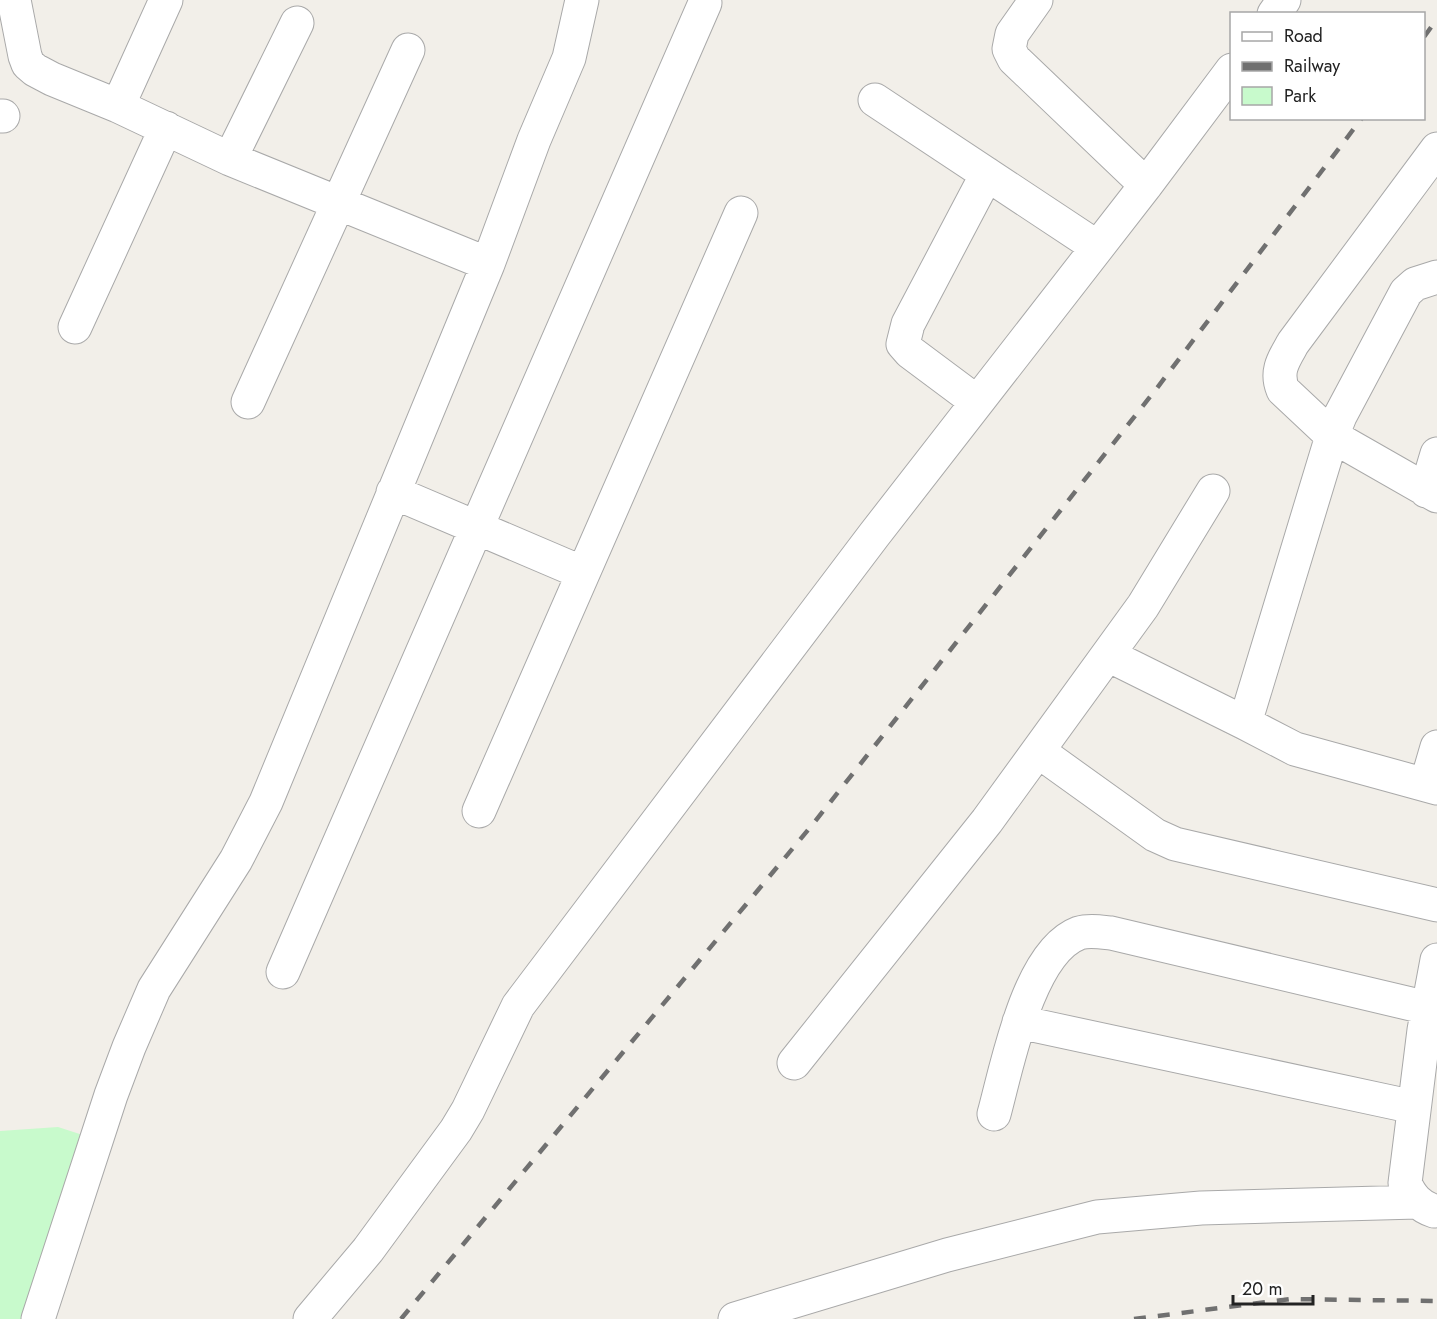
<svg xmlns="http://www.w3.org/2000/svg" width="1437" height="1319" font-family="Jost,sans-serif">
  <rect width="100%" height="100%" fill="#f2efe9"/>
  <path fill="#c8facc" d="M 58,1127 L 89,1137 L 31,1319 L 0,1319 L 0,1131 Z"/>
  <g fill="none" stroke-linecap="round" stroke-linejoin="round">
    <g stroke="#a9a9a9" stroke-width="35">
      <path id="minor" d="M 14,0 L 25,56 L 28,64 L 35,70 L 52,79 L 118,106 L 230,159 L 488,264
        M 1036,0 L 1012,34 L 1009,49 L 1014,59 L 1146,185
        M 1274,14 L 1284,0
        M 875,100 L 1097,247
        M 118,106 L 166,0
        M 0,116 L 3,116
        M 1437,149 L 1293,343 C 1284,359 1275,371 1283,390 L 1332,436 L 1437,496
        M 230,159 L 297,23
        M 75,327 L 166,128
        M 248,402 L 408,50
        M 977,402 L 910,352 L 903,344 L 908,324 L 987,174
        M 1426,491 L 1437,454
        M 393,492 L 583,573
        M 1108,655 L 1245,723 L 1295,749 L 1437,788
        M 1245,723 L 1332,436 L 1340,416 L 1406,292 L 1415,284 L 1437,277
        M 1038,751 L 1155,835 L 1175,844 L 1437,905
        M 1426,785 L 1437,747
        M 479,811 L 741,213
        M 283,972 L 705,3
        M 1019,1022 L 1414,1107
        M 794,1063 L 987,821 L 1143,606 L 1213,491
        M 994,1114 C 1007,1067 1028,952 1079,933 C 1089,930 1101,932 1111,933 L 1428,1008
        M 1434,1211 C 1419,1206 1411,1197 1405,1183 L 1424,1030 L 1437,960
        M 38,1319 L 111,1095 L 129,1047 L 154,989 L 236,860 L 266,802 L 488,264 L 534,140 L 569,58 L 582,0
        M 310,1319 L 368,1250 L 456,1130 L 468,1110 L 518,1006 L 874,535 L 1146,185 L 1232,70
        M 735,1319 L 947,1255 L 1097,1217 L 1201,1208 L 1417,1202"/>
    </g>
    <use href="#minor" stroke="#fff" stroke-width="33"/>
    <path stroke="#707070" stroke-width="4.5" stroke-dasharray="12 12" stroke-linecap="butt" d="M 1424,37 L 1437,19
      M 401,1319 L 813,824 L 1157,388 L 1362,118
      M 1134,1319 L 1290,1299 L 1437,1301"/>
  </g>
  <rect x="1230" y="12" width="195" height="108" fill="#ffffff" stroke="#a7a7a7" stroke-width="1.5"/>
  <rect x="1242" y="32" width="30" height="9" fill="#ffffff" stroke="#a7a7a7" stroke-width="1.5"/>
  <text x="1284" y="42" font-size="18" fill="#222222">Road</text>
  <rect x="1242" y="62" width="30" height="9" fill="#707070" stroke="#a7a7a7" stroke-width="1.5"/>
  <text x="1284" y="72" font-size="18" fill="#222222">Railway</text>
  <rect x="1242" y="87" width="30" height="18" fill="#c8facc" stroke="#a7a7a7" stroke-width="1.5"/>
  <text x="1284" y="102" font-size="18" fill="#222222">Park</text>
  <path d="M1233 1295v9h80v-9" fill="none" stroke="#222222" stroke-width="3"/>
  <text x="1242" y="1295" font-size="18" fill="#222222" stroke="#ffffff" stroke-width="4.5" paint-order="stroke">20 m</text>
</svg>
